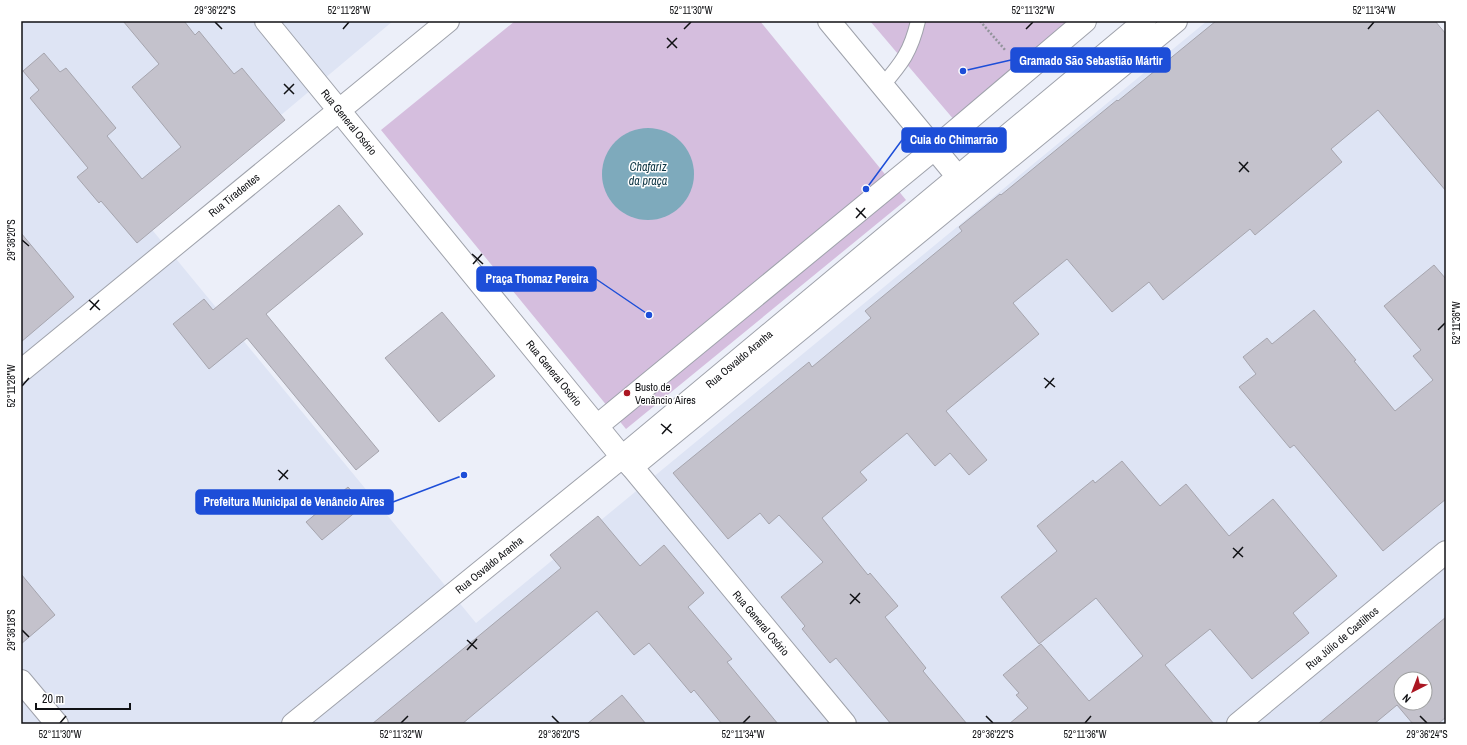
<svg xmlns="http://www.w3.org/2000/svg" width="1467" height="745" font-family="'Archivo Narrow',sans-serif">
  <rect width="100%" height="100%" fill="#eceff9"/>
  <path fill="#dee4f4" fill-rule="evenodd" d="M 21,21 L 393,21 L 149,226 L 476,623 L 1207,21 L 1425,21 L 1446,46 L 1446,724 L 21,724 ZM 1401,679 L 1425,679 L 1425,703 L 1401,703 Z"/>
  <path fill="#d5bede" d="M 515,21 L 760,21 L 906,200 L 626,429 L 381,130 Z
    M 870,21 L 1073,21 L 955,121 Z"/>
  <path fill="#7eaabc" d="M602 174a46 46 0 1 1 92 0a46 46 0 1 1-92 0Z"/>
  <path fill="#c4c2cc" stroke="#a6a5ae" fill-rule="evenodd" d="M 123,21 L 184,21 L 195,35 L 199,31 L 234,74 L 242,68 L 285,120 L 137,243 L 101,201 L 99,203 L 77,177 L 88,168 L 30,98 L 39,90 L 23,71 L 44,53 L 60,72 L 66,68 L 116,128 L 107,136 L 142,179 L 181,147 L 132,87 L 159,64 Z
    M 1216,21 L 1435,21 L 1446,34 L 1446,191 L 1378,110 L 1331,149 L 1342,162 L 1255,235 L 1250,229 L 1163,300 L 1149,282 L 1112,312 L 1067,259 L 1013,303 L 1039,334 L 946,411 L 987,460 L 969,475 L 950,453 L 935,466 L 907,433 L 860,472 L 867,480 L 822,518 L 868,575 L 870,573 L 898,606 L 885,617 L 926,668 L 923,671 L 967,724 L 891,724 L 836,658 L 830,663 L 802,629 L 805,626 L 781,597 L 823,562 L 779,515 L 769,524 L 760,513 L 728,539 L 673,473 L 809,362 L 812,367 L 871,318 L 865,311 L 962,231 L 959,227 L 1000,194 L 1001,195 L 1117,100 L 1118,101 Z
    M 339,205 L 363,234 L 266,314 L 379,451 L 356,470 L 247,338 L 209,369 L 173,324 L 204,299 L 213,310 Z
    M 21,233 L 74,297 L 21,342 Z
    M 1434,265 L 1446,279 L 1446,499 L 1383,551 L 1294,445 L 1290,448 L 1239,387 L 1256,374 L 1243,357 L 1267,338 L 1272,344 L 1314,310 L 1356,360 L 1354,361 L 1395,411 L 1433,380 L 1413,356 L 1421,350 L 1384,306 Z
    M 442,312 L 495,376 L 439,422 L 385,358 Z
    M 1122,461 L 1160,506 L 1186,484 L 1229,536 L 1273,499 L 1337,576 L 1293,613 L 1309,633 L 1252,679 L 1210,629 L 1165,665 L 1214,724 L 1009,724 L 1028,708 L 1016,695 L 1019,693 L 1003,675 L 1041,644 L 1089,701 L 1143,656 L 1096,598 L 1039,644 L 1001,597 L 1057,551 L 1037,526 L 1093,480 L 1095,483 Z
    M 348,487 L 364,505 L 322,540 L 306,522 Z
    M 598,516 L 640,566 L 664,545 L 704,593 L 688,607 L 732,659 L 727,662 L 778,724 L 722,724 L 694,690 L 691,693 L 649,643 L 634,655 L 597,611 L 462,724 L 372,724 L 561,568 L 550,555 Z
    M 21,574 L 55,615 L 21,644 Z
    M 1446,617 L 1446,717 L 1438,724 L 1413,724 L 1397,705 L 1374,724 L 1318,724 ZM 1401,679 L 1425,679 L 1425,703 L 1401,703 Z
    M 622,695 L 646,724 L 587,724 Z"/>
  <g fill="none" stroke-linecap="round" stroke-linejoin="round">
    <g stroke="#9fa2ab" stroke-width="16">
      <path id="lane" d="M 882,86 C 902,63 911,51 918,21"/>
    </g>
    <g stroke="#9fa2ab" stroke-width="24">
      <path id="street" d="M 597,426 L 934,149 L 1085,21
        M 632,467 L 1176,21
        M 21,681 L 57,724"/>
    </g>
    <g stroke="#9fa2ab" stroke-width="24">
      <path id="secondary" d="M 266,21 L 622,457 L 632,467 L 845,724
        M 829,21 L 958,177
        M 21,371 L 448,21
        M 293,724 L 622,457 L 1145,21
        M 1238,724 L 1446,552"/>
    </g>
    <path stroke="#91939a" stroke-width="2.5" stroke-dasharray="2 2" stroke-linecap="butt" d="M 980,21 L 1006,51"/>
    <use href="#lane" stroke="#fff" stroke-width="14"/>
    <use href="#street" stroke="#fff" stroke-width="22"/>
    <use href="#secondary" stroke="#fff" stroke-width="22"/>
  </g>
  <path fill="none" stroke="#101114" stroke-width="1.5" d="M 215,22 L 222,29M 343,29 L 349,22M 684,29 L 691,22M 1026,29 L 1033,22M 1368,29 L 1374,22M 667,38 L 677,48M 667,48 L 677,38M 284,84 L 294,94M 284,94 L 294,84M 1239,162 L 1249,172M 1239,172 L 1248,162M 856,208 L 866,218M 856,218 L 865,208M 22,240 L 29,246M 472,254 L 483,264M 473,264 L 482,254M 89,300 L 100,310M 90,310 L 99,300M 1438,330 L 1445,323M 1044,378 L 1055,387M 22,386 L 29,378M 1045,388 L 1054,378M 661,424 L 672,433M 662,434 L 671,424M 278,470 L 288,479M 279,480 L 288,470M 1233,548 L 1243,557M 1233,558 L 1243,547M 850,594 L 860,603M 850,604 L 860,593M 22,630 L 29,637M 467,640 L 477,649M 467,650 L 477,639M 552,716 L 559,723M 986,716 L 993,723M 1420,716 L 1427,723M 60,723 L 66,716M 401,723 L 408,716M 743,723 L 750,716M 1085,723 L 1091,716"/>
  <circle fill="#ab1622" stroke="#fff" stroke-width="1.5" cx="627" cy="393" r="4"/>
  <g text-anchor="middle" stroke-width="3" stroke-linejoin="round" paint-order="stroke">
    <g font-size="11" fill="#101114" stroke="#fff">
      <text transform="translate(349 122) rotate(51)" y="4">Rua General Osório</text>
      <text transform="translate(234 195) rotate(-39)" y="4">Rua Tiradentes</text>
      <text transform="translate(739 359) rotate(-40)" y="4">Rua Osvaldo Aranha</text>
      <text transform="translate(554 373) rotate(51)" y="4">Rua General Osório</text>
      <text transform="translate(489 565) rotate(-39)" y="4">Rua Osvaldo Aranha</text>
      <text transform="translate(761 623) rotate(50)" y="4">Rua General Osório</text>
      <text transform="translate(1342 638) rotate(-40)" y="4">Rua Júlio de Castilhos</text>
    </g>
    <g font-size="11" fill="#101114" stroke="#fff" text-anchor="start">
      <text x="635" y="391">Busto de<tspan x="635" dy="13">Venâncio Aires</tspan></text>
    </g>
    <g font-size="12" font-style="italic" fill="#0b3442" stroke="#fff">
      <text x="648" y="171">Chafariz<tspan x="648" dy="14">da praça</tspan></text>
    </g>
  </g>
  <path fill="none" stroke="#1d4ed8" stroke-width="1.5" d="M963 71L1011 60M866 189L902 140M649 315L596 279M464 475L393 502"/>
  <g fill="#1d4ed8" stroke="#fff" stroke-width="1.5">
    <circle cx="963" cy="71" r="4"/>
    <circle cx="866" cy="189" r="4"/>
    <circle cx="649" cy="315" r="4"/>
    <circle cx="464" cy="475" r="4"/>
  </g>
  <g fill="#1d4ed8" stroke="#1d4ed8" stroke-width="1.5">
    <rect x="1011" y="48" width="159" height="24" rx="4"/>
    <rect x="902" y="128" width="104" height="24" rx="4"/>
    <rect x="477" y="267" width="119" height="24" rx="4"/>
    <rect x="196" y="490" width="197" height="24" rx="4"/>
  </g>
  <g font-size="12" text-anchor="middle" font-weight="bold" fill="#fff">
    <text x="1091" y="65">Gramado São Sebastião Mártir</text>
    <text x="954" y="144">Cuia do Chimarrão</text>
    <text x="537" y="283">Praça Thomaz Pereira</text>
    <text x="294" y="506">Prefeitura Municipal de Venâncio Aires</text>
  </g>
  <rect width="1467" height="745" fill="none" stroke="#ffffff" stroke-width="44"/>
  <g transform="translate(1413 691) rotate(222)"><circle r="19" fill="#ffffff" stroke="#9fa0a1"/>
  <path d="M0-3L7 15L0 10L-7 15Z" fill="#ab1622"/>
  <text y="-6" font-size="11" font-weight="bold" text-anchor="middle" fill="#101114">N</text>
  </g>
  <path d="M36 703v6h94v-6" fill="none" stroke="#101114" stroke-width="2"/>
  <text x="42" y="703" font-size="12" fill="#101114" stroke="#ffffff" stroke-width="3" paint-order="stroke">20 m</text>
  <rect x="22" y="22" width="1423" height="701" fill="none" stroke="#101114" stroke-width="1.5"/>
  <g font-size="10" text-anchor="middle" fill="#101114">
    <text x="215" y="14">29°36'22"S</text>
    <text x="349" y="14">52°11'28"W</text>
    <text x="691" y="14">52°11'30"W</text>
    <text x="1033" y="14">52°11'32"W</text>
    <text x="1374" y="14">52°11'34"W</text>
    <text transform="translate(11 240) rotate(-90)" y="4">29°36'20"S</text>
    <text transform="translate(1456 323) rotate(-90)" y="4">52°11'36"W</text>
    <text transform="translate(11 386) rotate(-90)" y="4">52°11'28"W</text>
    <text transform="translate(11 630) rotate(-90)" y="4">29°36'18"S</text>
    <text x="60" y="738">52°11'30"W</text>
    <text x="401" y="738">52°11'32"W</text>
    <text x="559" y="738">29°36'20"S</text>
    <text x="743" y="738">52°11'34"W</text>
    <text x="993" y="738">29°36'22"S</text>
    <text x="1085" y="738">52°11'36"W</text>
    <text x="1427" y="738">29°36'24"S</text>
  </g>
</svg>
